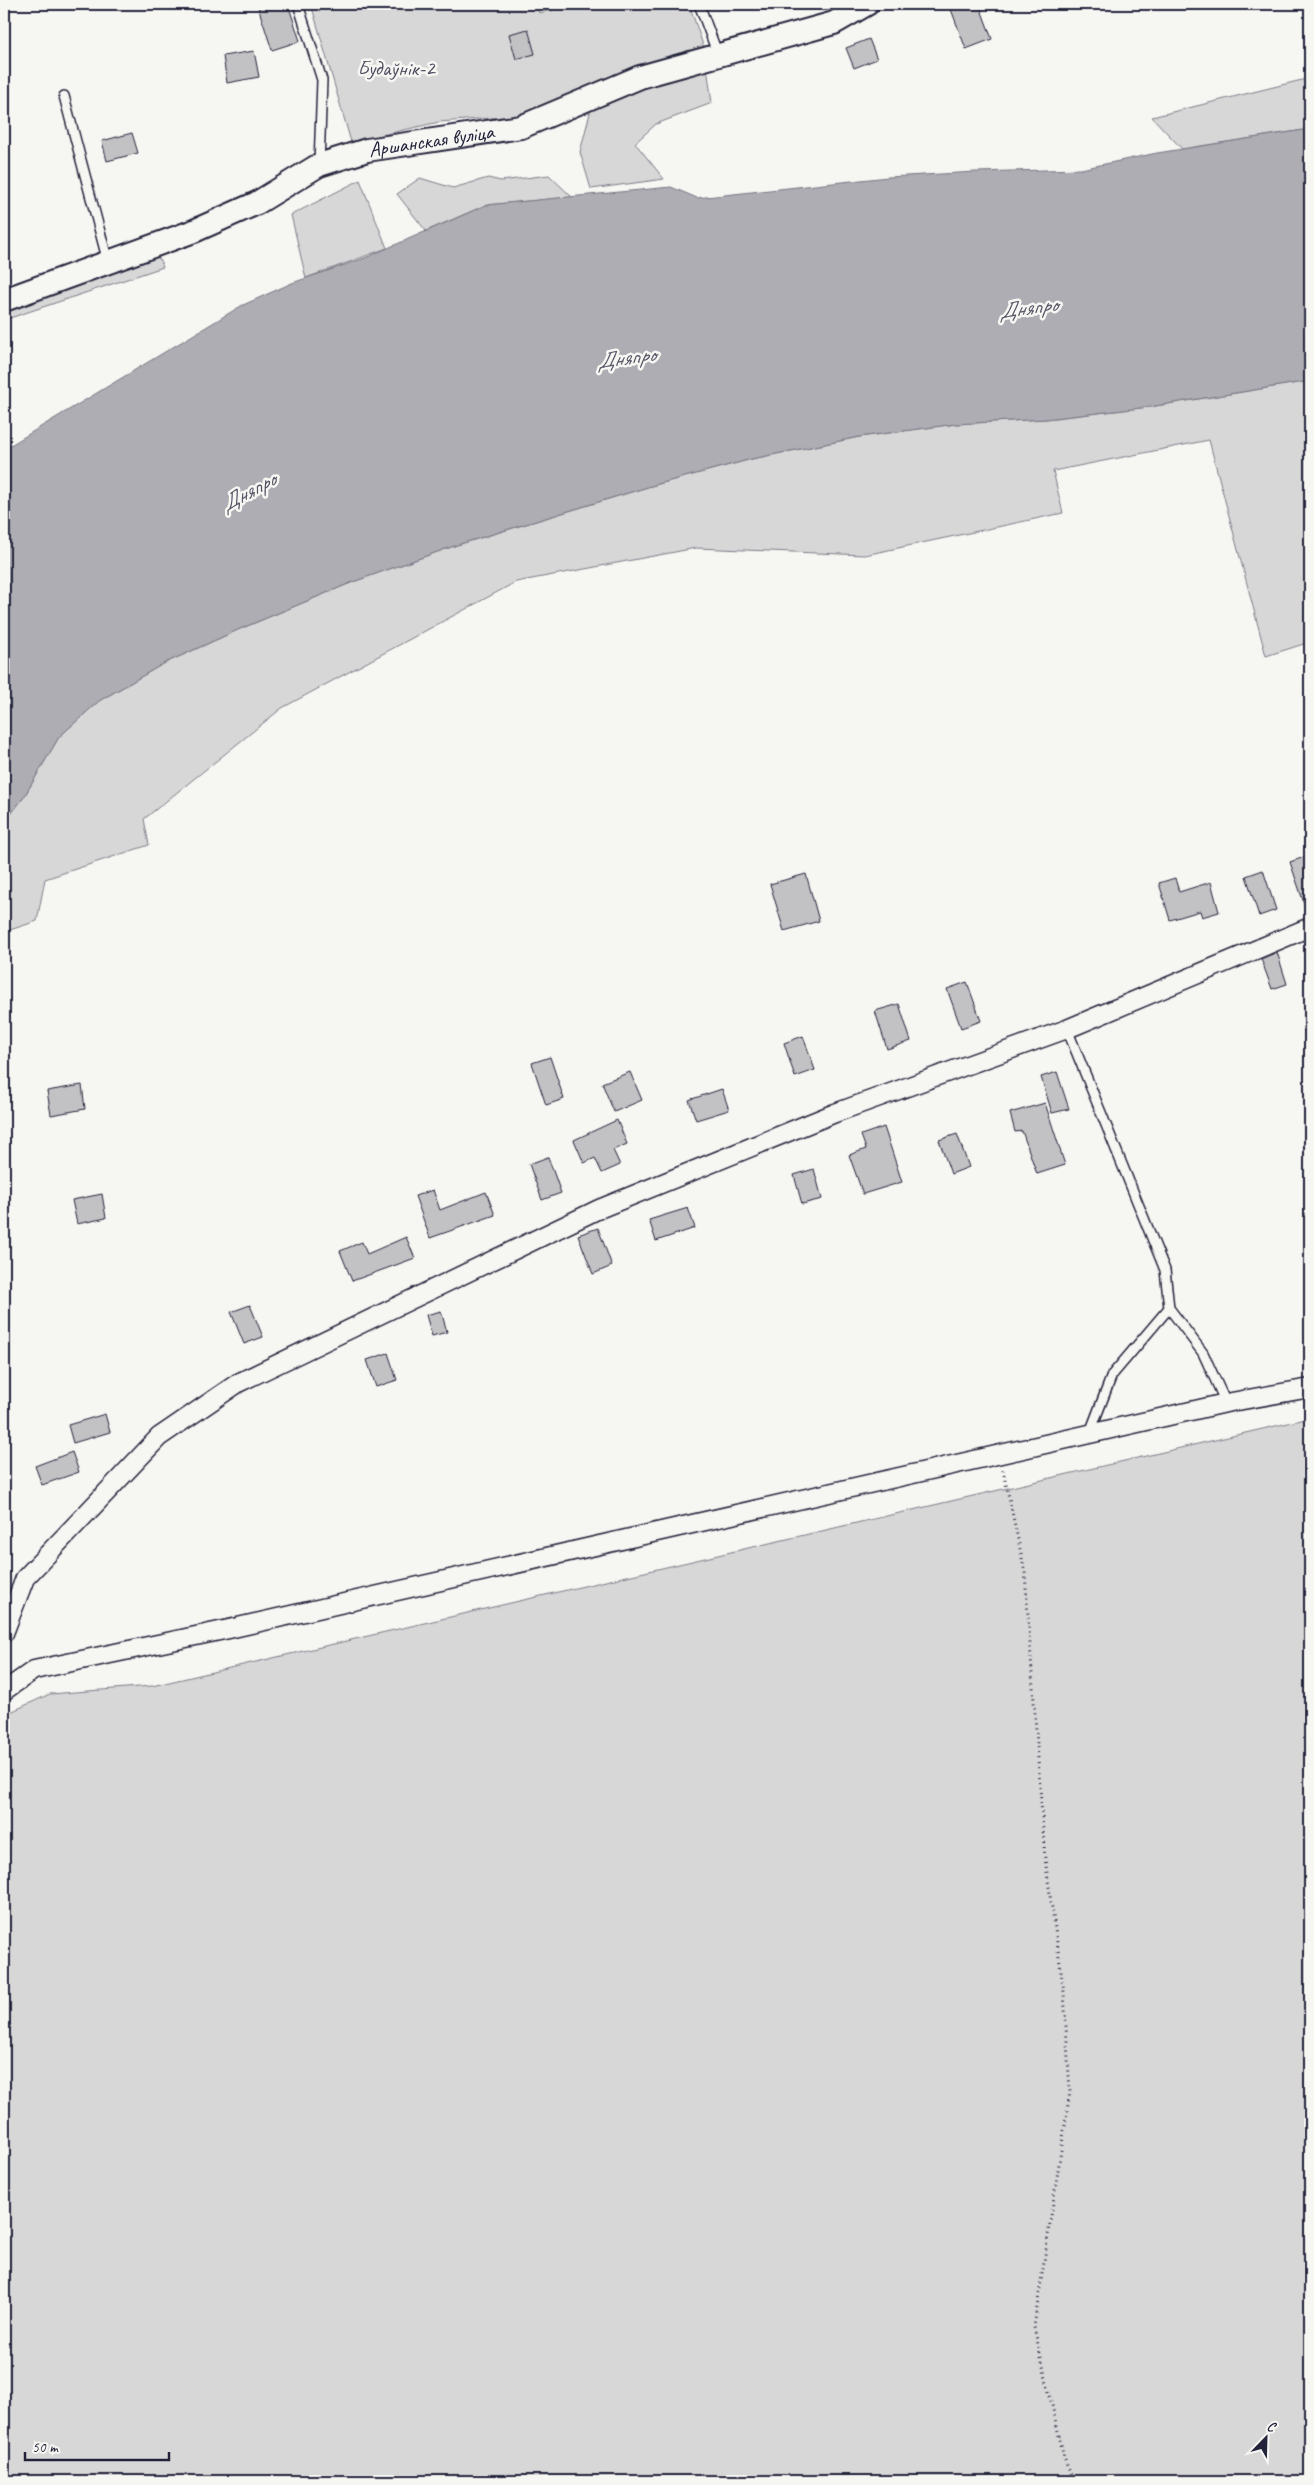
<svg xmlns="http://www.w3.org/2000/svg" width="1314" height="2485" font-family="Caveat,sans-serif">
  <rect width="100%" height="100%" fill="#f6f6f2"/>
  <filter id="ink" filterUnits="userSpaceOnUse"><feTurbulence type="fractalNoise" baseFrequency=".02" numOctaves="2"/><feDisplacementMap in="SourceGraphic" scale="10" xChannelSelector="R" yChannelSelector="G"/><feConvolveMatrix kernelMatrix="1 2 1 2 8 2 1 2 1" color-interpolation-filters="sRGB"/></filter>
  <g filter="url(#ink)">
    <path fill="#d7d7d7" stroke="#7c7c89" d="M 311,4 L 536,4 L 539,13 L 578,4 L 689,4 L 704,48 L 517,116 L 439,122 L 351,142 Z
      M 707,67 L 712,103 L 656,124 L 635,143 L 664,179 L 591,189 L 580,152 L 591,109 L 640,87 Z
      M 1310,78 L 1310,129 L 1182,149 L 1152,117 Z
      M 549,175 L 572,197 L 486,205 L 426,231 L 397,194 L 420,178 L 453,188 L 488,178 L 501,181 Z
      M 360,180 L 387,248 L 306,278 L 291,215 Z
      M 157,254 L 163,267 L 4,320 L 4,308 Z
      M 1310,381 L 1310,642 L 1266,656 L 1209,440 L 1053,471 L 1063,513 L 865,555 L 696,548 L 516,582 L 282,708 L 144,819 L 149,845 L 45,879 L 37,921 L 4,932 L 4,823 L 24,797 L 59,737 L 99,701 L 163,664 L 240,629 L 353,582 L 457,545 L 651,486 L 752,459 L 859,437 L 956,424 L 1046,419 L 1149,407 Z
      M 1310,1418 L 1310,2481 L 4,2481 L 4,1715 L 50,1694 L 152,1686 Z"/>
    <path fill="#adadb3" stroke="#757583" d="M 1310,129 L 1310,381 L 1149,407 L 1046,419 L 956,424 L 859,437 L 752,459 L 651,486 L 457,545 L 353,582 L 240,629 L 163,664 L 99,701 L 59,737 L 24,797 L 4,823 L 4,449 L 241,306 L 292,283 L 365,258 L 486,205 L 671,187 L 697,198 L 888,177 L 976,172 L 1081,169 L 1157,153 Z"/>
    <path fill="#c2c2c4" stroke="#22223b" d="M 268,4 L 288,4 L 300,41 L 272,50 L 258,7 Z
      M 949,4 L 979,4 L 992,39 L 966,49 Z
      M 528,29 L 535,54 L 516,59 L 509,34 Z
      M 869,39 L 877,59 L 854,68 L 846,48 Z
      M 254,51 L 259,77 L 227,83 L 223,56 Z
      M 132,133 L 138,153 L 107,161 L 102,141 Z
      M 1310,855 L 1310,914 L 1308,915 L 1290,862 Z
      M 1263,870 L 1276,910 L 1259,916 L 1246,876 Z
      M 806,874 L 819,921 L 784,931 L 770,884 Z
      M 1175,878 L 1179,892 L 1211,882 L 1219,912 L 1202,917 L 1200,911 L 1170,920 L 1159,883 Z
      M 1277,952 L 1287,984 L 1272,989 L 1261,959 Z
      M 967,982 L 981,1021 L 961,1028 L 947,989 Z
      M 899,1004 L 911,1041 L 887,1049 L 875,1011 Z
      M 803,1036 L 815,1070 L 795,1077 L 784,1043 Z
      M 550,1057 L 564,1099 L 546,1105 L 532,1063 Z
      M 630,1072 L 642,1100 L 614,1112 L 602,1083 Z
      M 1057,1072 L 1069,1109 L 1052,1113 L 1041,1077 Z
      M 82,1085 L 85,1109 L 51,1115 L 47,1091 Z
      M 722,1089 L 729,1110 L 696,1120 L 689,1100 Z
      M 1045,1103 L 1065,1165 L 1037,1174 L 1022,1131 L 1015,1132 L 1010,1113 Z
      M 617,1120 L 627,1144 L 613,1150 L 620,1165 L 602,1173 L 595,1158 L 584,1163 L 574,1140 Z
      M 884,1127 L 902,1182 L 863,1194 L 849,1155 L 866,1149 L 861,1135 Z
      M 957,1134 L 969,1167 L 951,1174 L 939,1140 Z
      M 548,1157 L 561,1193 L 542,1200 L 529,1164 Z
      M 814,1169 L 822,1199 L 802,1204 L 794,1175 Z
      M 433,1190 L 440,1210 L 486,1192 L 495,1215 L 430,1238 L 415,1196 Z
      M 102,1194 L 106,1218 L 77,1224 L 72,1200 Z
      M 688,1208 L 695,1228 L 656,1241 L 649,1220 Z
      M 598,1228 L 612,1266 L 593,1274 L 578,1235 Z
      M 406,1237 L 415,1258 L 352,1281 L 340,1251 L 362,1242 L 367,1254 Z
      M 250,1305 L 263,1337 L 244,1344 L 231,1312 Z
      M 441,1311 L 447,1332 L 432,1336 L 426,1315 Z
      M 388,1353 L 397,1380 L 376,1387 L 367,1360 Z
      M 105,1414 L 110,1432 L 73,1443 L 68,1425 Z
      M 72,1452 L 79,1472 L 42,1485 L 35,1466 Z"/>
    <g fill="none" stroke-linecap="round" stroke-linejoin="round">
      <g stroke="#22223b" stroke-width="12">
        <path id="service" d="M 298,4 L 322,80 L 319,165
          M 699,4 L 718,55
          M 64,96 L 108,262
          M 1067,1029 L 1165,1270 L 1169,1308 L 1203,1353 L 1226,1403
          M 1089,1435 L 1112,1375 L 1169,1308"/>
      </g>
      <g stroke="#22223b" stroke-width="21">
        <path id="minor" d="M 4,1633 L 25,1578 L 159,1437 L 238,1383 L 599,1209 L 835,1113 L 1067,1029 L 1310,927
          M 4,1691 L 34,1670 L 229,1629 L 1226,1403 L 1310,1388"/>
      </g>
      <g stroke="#22223b" stroke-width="26">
        <g id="tertiary">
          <path id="s1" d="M 4,300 L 194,231 L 257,203 L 319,165 L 367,150 L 521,127 L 640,77 L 834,23 L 867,4"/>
        </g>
      </g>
      <path stroke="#22223b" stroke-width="3" stroke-dasharray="1 4" stroke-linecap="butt" d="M 1003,1470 L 1025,1572 L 1045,1859 L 1064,1992 L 1070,2092 L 1034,2327 L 1064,2457 L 1074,2481"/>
      <use href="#service" stroke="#f6f6f2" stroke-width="9"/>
      <use href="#minor" stroke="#f6f6f2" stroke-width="18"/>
      <use href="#tertiary" stroke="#f6f6f2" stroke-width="22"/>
    </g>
  </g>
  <g text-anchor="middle" stroke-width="5" stroke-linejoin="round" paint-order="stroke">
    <g font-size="21" fill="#4f4f62" stroke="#f6f6f2">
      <text x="396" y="75">Будаўнік-2</text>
    </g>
    <g font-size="21" fill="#22223b" stroke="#f6f6f2">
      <text dy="7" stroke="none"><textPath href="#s1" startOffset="459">Аршанская вуліца</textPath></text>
    </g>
    <g font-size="22" font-style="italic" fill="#535365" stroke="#f6f6f2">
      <text transform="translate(1028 307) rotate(-7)" y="8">Дняпро</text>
      <text transform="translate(626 357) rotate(-7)" y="8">Дняпро</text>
      <text transform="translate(248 491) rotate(-28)" y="8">Дняпро</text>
    </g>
  </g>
  <rect width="1314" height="2485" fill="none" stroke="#f6f6f2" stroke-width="20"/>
  <rect x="10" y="10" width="1294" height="2465" fill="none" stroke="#22223b" stroke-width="2" filter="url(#ink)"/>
  <g transform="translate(1266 2438) rotate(23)" stroke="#f6f6f2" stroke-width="4" paint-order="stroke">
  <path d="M0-4L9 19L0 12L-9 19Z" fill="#22223b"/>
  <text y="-8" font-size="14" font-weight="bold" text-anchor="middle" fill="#22223b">С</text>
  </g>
  <path d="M25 2452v8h144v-8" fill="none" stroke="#22223b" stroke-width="2.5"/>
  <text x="32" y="2452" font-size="15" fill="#22223b" stroke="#f6f6f2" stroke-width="4" paint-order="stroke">50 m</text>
</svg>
